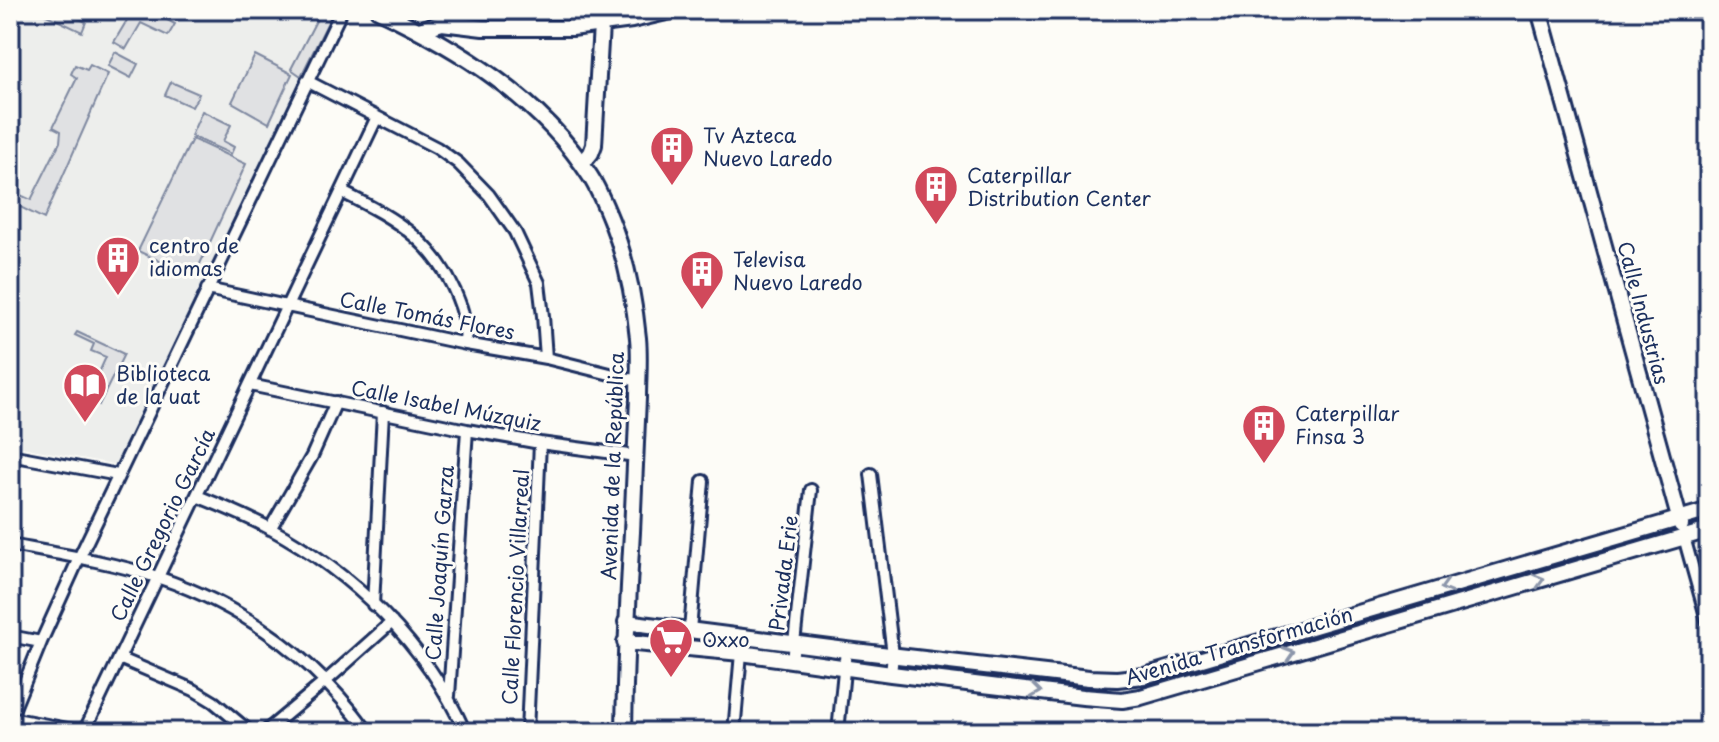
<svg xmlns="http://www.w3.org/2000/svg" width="1719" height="742" font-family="'Playpen Sans',sans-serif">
  <rect width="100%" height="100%" fill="#fdfcf7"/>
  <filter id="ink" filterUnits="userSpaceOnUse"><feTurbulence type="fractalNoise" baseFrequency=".0125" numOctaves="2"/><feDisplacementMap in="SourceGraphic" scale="16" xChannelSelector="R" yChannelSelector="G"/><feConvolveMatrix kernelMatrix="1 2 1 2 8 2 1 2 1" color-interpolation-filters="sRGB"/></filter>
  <g filter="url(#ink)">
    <path fill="#edeeec" d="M 19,10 L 334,10 L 118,465 L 10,445 L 10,32 Z"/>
    <path fill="#e0e1e3" stroke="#7e88a0" stroke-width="2" d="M 62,10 L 86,22 L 82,32 L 38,11 Z
      M 133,10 L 148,10 L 175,24 L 168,36 L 141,23 L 126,49 L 114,42 Z
      M 315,10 L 334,10 L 301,76 L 291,69 L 320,13 Z
      M 115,52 L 138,64 L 131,78 L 108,66 Z
      M 255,55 L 292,74 L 269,123 L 232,102 Z
      M 75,65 L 87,70 L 90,65 L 108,74 L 44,219 L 10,202 L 10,190 L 31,200 L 60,142 L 61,131 L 53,127 L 77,78 L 71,74 Z
      M 171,82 L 199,94 L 192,107 L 165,95 Z
      M 202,111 L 231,125 L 223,141 L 234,147 L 231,154 L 191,136 Z
      M 192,139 L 246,164 L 194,277 L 138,251 Z
      M 77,332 L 124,354 L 99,405 L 87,399 L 106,357 L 91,351 L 94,344 L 75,335 Z"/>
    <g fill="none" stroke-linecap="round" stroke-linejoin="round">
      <g stroke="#1b2f5e" stroke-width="16">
        <path id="street" d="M 307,81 L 437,148 L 458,163 L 489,195 L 515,232 L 539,283 L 543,316 L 546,358
          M 342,192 C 398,220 439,243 461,307 C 465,318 465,332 466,344
          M 207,289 L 466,344 L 546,358 L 638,381
          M 250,385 L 467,430 L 540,443 L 636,456
          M 10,455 L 118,475
          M 871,474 L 893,655 L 891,674
          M 197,496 C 222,506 246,516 269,528 C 353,573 427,645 465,732
          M 270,529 L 312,456 L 336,402
          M 1684,537 L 1709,627
          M 10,545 C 60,554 112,562 160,578 C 245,607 315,659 368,732
          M 373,605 L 383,412
          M 690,630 L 703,481
          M 10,636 L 41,642
          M 119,658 L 194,690 L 214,702 L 250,732
          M 792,661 L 811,490
          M 449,696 L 467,430
          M 10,718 L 41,642 L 79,558 L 342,10
          M 10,718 L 84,732
          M 84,732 L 377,117
          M 265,732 L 326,681 L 392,622
          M 527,732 L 540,443
          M 734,732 L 741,653
          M 838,732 L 846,650"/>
      </g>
      <g stroke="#1b2f5e" stroke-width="20">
        <path id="secondary" d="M 378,10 C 458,48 541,99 590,176 C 599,190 605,205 611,220 C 626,258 634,297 638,338 C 640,358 638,378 638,398 C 636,443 634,487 632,532 C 628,599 625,665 624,732
          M 1539,10 L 1681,525
          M 419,30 L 442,23 L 483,28 L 572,28 L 632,20 L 675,10
          M 582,164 L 591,153 L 594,145 L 601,25
          M 626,622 L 846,650 L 1089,678 L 1117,679 L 1144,676 L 1709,510
          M 625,642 L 741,653 L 891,674 L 1083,697 L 1122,700 L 1141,697 L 1709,530"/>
      </g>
      <use href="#street" stroke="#fdfcf7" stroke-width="10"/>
      <use href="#secondary" stroke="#fdfcf7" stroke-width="14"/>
    </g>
    <defs><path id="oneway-chevron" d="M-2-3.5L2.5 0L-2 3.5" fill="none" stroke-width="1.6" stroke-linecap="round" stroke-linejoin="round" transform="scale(2)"/></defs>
    <g stroke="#8c96aa">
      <use href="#oneway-chevron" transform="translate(1539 580) rotate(-16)"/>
      <use href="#oneway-chevron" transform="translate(1446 587) rotate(164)"/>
      <use href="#oneway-chevron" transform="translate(1289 653) rotate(-17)"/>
      <use href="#oneway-chevron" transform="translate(1036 691) rotate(7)"/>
    </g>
  </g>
  <defs>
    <g id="building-pin" transform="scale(2.3)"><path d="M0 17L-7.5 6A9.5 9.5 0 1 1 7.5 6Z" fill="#d1495b" stroke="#fdfcf7"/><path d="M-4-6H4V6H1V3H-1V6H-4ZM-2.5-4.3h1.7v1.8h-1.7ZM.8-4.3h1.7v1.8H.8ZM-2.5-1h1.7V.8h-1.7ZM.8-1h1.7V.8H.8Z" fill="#fff"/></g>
    <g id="library-pin" transform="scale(2.3)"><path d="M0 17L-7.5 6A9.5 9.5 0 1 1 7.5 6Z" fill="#d1495b" stroke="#fdfcf7"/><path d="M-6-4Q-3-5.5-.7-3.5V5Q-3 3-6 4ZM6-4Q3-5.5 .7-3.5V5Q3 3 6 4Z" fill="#fff"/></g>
    <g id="supermarket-pin" transform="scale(2.3)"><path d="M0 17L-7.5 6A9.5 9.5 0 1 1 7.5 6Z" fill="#d1495b" stroke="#fdfcf7"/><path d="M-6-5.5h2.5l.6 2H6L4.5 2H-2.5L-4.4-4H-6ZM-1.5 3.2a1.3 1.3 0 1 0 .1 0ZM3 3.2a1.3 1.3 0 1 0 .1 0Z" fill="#fff"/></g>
  </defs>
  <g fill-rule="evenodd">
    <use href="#building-pin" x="672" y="148"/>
    <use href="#building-pin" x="936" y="187"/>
    <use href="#building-pin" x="118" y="258"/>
    <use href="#building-pin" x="702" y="272"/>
    <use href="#library-pin" x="85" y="385"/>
    <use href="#building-pin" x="1264" y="426"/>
    <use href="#supermarket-pin" x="671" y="640"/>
  </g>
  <g text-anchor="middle" stroke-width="6" stroke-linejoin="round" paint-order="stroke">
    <g font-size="20" fill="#1b2f5e" stroke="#fdfcf7" text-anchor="start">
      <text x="703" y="143">Tv Azteca<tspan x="703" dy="23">Nuevo Laredo</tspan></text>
      <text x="967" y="183">Caterpillar<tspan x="967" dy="23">Distribution Center</tspan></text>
      <text x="149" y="253">centro de<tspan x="149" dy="23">idiomas</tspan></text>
      <text x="733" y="267">Televisa<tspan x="733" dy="23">Nuevo Laredo</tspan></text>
      <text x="116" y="381">Biblioteca<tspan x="116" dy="23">de la uat</tspan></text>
      <text x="1295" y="421">Caterpillar<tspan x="1295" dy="23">Finsa 3</tspan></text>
      <text x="702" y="647">Oxxo</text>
    </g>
    <g font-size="20" fill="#1b2f5e" stroke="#fdfcf7">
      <text transform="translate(1643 313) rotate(75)" y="7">Calle Industrias</text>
      <text transform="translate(427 316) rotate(11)" y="7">Calle Tomás Flores</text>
      <text transform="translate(446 406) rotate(11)" y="7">Calle Isabel Múzquiz</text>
      <text transform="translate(613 466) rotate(-88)" y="7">Avenida de la República</text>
      <text transform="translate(163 525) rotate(-64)" y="7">Calle Gregorio García</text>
      <text transform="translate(440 563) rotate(-86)" y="7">Calle Joaquín Garza</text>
      <text transform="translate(784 573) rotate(-83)" y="7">Privada Erie</text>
      <text transform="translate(516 587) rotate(-87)" y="7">Calle Florencio Villarreal</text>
      <text transform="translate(1239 646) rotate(-16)" y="7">Avenida Transformación</text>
    </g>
  </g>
  <rect width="1719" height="742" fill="none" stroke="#fdfcf7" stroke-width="40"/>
  <rect x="20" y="20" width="1679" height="702" fill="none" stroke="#1b2f5e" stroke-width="3" filter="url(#ink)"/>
</svg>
